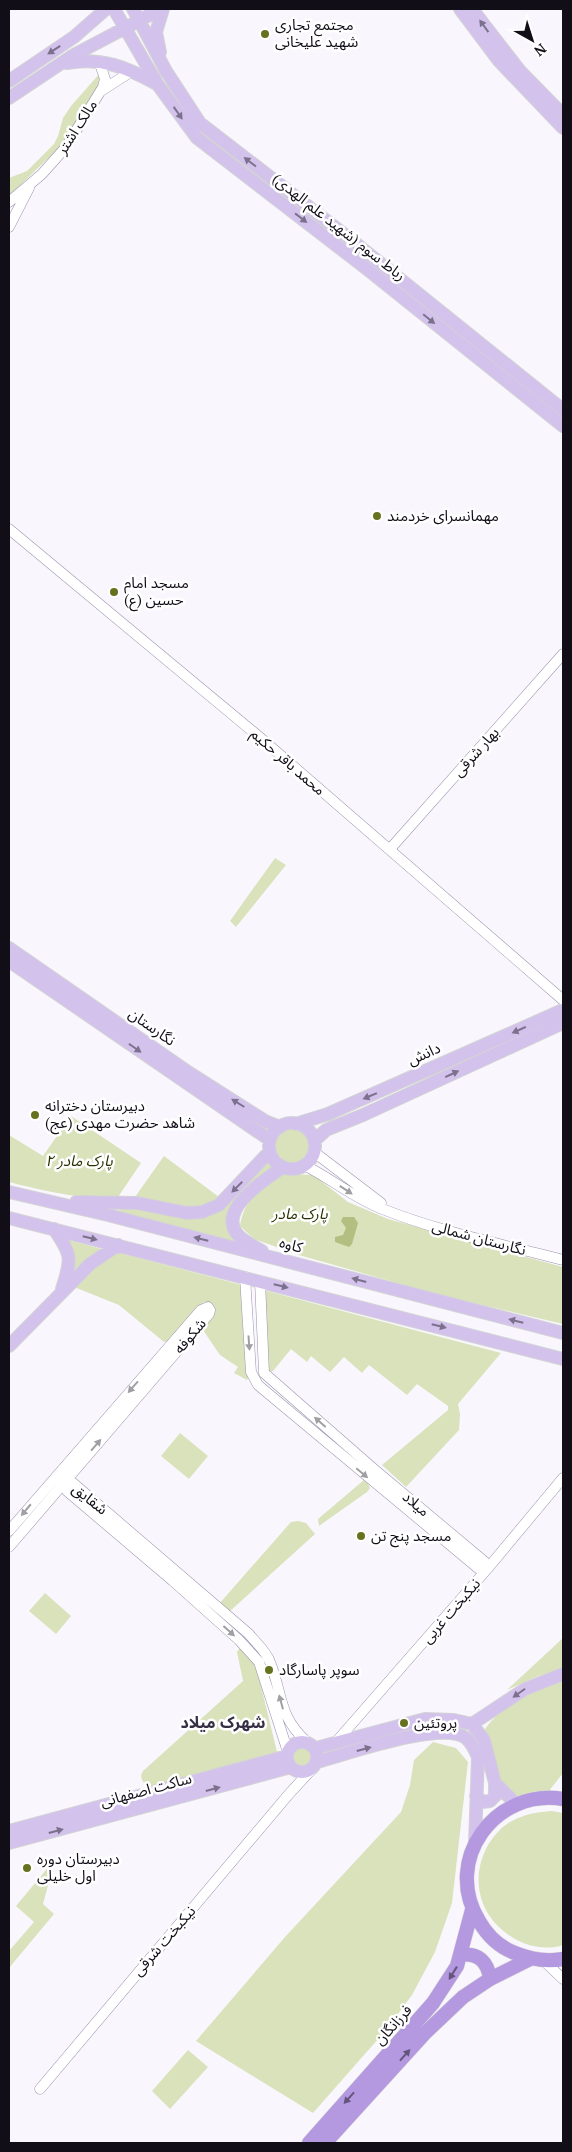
<svg xmlns="http://www.w3.org/2000/svg" width="572" height="2152" font-family="'PT Serif','Noto Sans Arabic',serif">
  <rect width="100%" height="100%" fill="#f9f7fd"/>
  <path fill="#d9e2bb" d="M 101,72 L 100,86 L 89,100 L 67,140 L 9,196 L 9,178 L 27,171 L 54,144 L 58,136 L 63,118 L 71,106 Z
    M 275,858 L 286,865 L 236,927 L 230,921 Z
    M 71,1116 L 141,1163 L 118,1197 C 86,1201 40,1190 9,1182 L 9,1135 L 43,1156 Z
    M274 1147a18 18 0 1 1 36 0a18 18 0 1 1-36 0Z
    M 164,1156 L 219,1197 C 195,1217 162,1205 135,1197 Z
    M 267,1160 L 274,1169 L 268,1169 L 251,1184 L 228,1217 L 249,1247 L 121,1214 L 118,1210 L 125,1208 L 200,1215 Z
    M 284,1174 L 313,1175 L 348,1202 L 388,1219 L 563,1267 L 563,1324 L 436,1294 L 299,1255 L 254,1239 L 240,1226 C 243,1201 262,1184 284,1174 Z
    M 64,1239 L 105,1250 L 67,1281 Z
    M 119,1253 L 242,1285 L 250,1375 L 247,1380 L 234,1373 L 238,1367 L 220,1355 L 203,1330 L 206,1325 L 208,1303 L 204,1302 L 168,1341 L 164,1342 L 119,1305 L 74,1287 L 109,1255 Z
    M 263,1290 L 501,1353 L 458,1404 L 460,1414 L 459,1430 L 406,1487 L 382,1465 L 448,1410 L 448,1406 L 417,1384 L 407,1395 L 369,1365 L 362,1373 L 344,1357 L 330,1372 L 311,1356 L 307,1362 L 291,1349 L 273,1371 L 269,1372 Z
    M 180,1433 L 208,1456 L 189,1479 L 161,1456 Z
    M 364,1480 L 368,1483 L 370,1488 L 367,1492 L 319,1526 L 318,1519 Z
    M 298,1521 L 306,1523 L 315,1534 L 229,1612 L 219,1604 L 291,1522 Z
    M 45,1593 L 71,1616 L 56,1634 L 29,1611 Z
    M 563,1638 L 563,1668 L 538,1676 L 507,1690 Z
    M 241,1646 L 253,1660 L 259,1678 L 277,1752 L 153,1787 L 147,1786 C 142,1781 139,1777 143,1771 L 243,1681 L 237,1652 Z
    M 563,1681 L 563,1773 L 549,1791 L 537,1791 L 518,1797 L 508,1790 L 500,1781 L 485,1729 C 503,1703 534,1691 563,1681 Z
    M 433,1742 L 456,1748 L 468,1762 L 452,1903 L 435,1952 L 412,1995 L 386,2030 L 313,2113 L 196,2041 L 285,1937 L 401,1812 L 410,1785 L 414,1760 Z
    M 299,1747 L 309,1749 L 312,1754 L 310,1764 C 302,1770 292,1765 293,1755 Z
    M 552,1811 L 563,1813 L 563,1945 C 552,1949 537,1948 526,1944 C 484,1928 466,1885 488,1845 C 494,1836 502,1826 512,1821 C 525,1814 537,1812 552,1811 Z
    M 55,1859 L 43,1904 L 54,1914 L 9,1968 L 9,1951 L 34,1922 L 16,1906 Z
    M 188,2050 L 208,2067 L 170,2109 L 152,2091 Z"/>
  <path fill="#b2bf81" d="M 343,1217 L 354,1217 L 358,1223 L 352,1244 L 349,1247 L 335,1242 L 335,1237 L 343,1235 L 346,1228 L 341,1221 Z"/>
  <g fill="none" stroke-linecap="round" stroke-linejoin="round">
    <g stroke="#9c93ad" stroke-width="11">
      <path id="minor" d="M 101,91 L 132,71
        M 9,202 L 42,174 L 66,147 L 103,87 L 105,79 L 99,61
        M 9,227 L 29,188
        M 9,529 L 263,740 L 563,1000
        M 390,849 L 563,654
        M 314,1152 L 381,1203
        M 304,1165 C 330,1178 353,1197 380,1208 C 439,1232 502,1244 563,1260
        M 245,1277 L 251,1372 L 258,1385 L 479,1569 L 488,1568 L 485,1562 L 375,1470 L 264,1373 L 260,1281
        M 60,1479 L 73,1483 L 249,1634 C 256,1643 266,1651 270,1662 C 283,1695 278,1716 307,1742
        M 64,1481 L 67,1491 L 173,1581 L 239,1640 L 259,1662 L 288,1752
        M 9,1531 L 201,1310 L 208,1307 L 210,1310 L 209,1314 L 9,1547
        M 336,1742 L 488,1568 L 563,1478
        M 543,1960 L 563,1979
        M 40,2089 L 289,1794 L 312,1769"/>
    </g>
    <g stroke="#d4d4d5" stroke-width="14">
      <path id="major" d="M 114,9 L 158,85 L 197,138 L 367,269 L 563,426
        M 133,9 L 166,71 L 200,123 L 349,238 L 563,410
        M 460,9 L 499,61 L 563,128
        M 472,9 L 520,71 L 563,115
        M 160,52 L 156,32 L 163,9
        M 67,63 C 102,57 126,67 157,84
        M 9,81 L 74,37 L 106,9
        M 9,98 L 72,56 L 161,9
        M 9,948 L 188,1072 L 265,1121 L 280,1127
        M 9,961 L 270,1140
        M269 1146a23 23 0 1 1 46 0a23 23 0 1 1-46 0Z
        M 296,1124 L 328,1114 L 563,1010
        M 314,1141 L 326,1130 L 363,1115 L 563,1023
        M 9,1192 L 108,1215 L 563,1333
        M 76,1202 L 137,1203 L 187,1213 L 202,1212 L 219,1205 L 270,1151
        M 9,1218 L 563,1359
        M 54,1229 C 72,1255 72,1258 62,1289
        M 262,1251 C 255,1247 245,1242 239,1236 C 214,1211 266,1179 283,1167
        M 9,1346 L 90,1264 L 118,1245
        M 472,1724 L 525,1689 L 563,1674
        M287 1757a15 15 0 1 1 30 0a15 15 0 1 1-30 0Z
        M 316,1748 L 425,1719 L 454,1720 L 472,1724 L 484,1740 L 495,1783 L 516,1804
        M 317,1762 C 347,1754 442,1720 466,1738 C 472,1743 475,1750 478,1757 L 475,1843
        M 476,1796 L 482,1802 L 490,1801 L 495,1796 L 495,1783
        M 9,1831 L 287,1756
        M 9,1843 L 291,1767"/>
    </g>
    <g stroke="#d4d4d5" stroke-width="15">
      <path id="highway" d="M 563,1799 C 495,1788 442,1860 479,1921 C 487,1935 499,1947 515,1953 C 530,1959 547,1962 563,1959
        M 460,1955 C 478,1952 488,1962 490,1979
        M 309,2143 L 433,2003 L 457,1966 L 472,1910
        M 325,2143 L 425,2033 L 463,1997 L 490,1979 L 530,1959"/>
    </g>
    <use href="#minor" stroke="#fff" stroke-width="10"/>
    <use href="#major" stroke="#d3c2ec" stroke-width="12"/>
    <use href="#highway" stroke="#b599e0" stroke-width="14"/>
  </g>
  <defs><path id="oneway-solid" d="M-6-.8H1V-3.2L6.5 0L1 3.2V.8H-6Z" transform="scale(1.25)"/></defs>
  <g fill="#7c718d">
    <use href="#oneway-solid" transform="translate(484 26) rotate(-126)"/>
    <use href="#oneway-solid" transform="translate(54 50) rotate(147)"/>
    <use href="#oneway-solid" transform="translate(178 113) rotate(55)"/>
    <use href="#oneway-solid" transform="translate(250 162) rotate(-143)"/>
    <use href="#oneway-solid" transform="translate(301 218) rotate(38)"/>
    <use href="#oneway-solid" transform="translate(429 319) rotate(39)"/>
    <use href="#oneway-solid" transform="translate(519 1030) rotate(156)"/>
    <use href="#oneway-solid" transform="translate(135 1048) rotate(35)"/>
    <use href="#oneway-solid" transform="translate(452 1074) rotate(-25)"/>
    <use href="#oneway-solid" transform="translate(370 1096) rotate(157)"/>
    <use href="#oneway-solid" transform="translate(238 1103) rotate(-148)"/>
    <use href="#oneway-solid" transform="translate(237 1187) rotate(135)"/>
    <use href="#oneway-solid" transform="translate(90 1238) rotate(14)"/>
    <use href="#oneway-solid" transform="translate(201 1239) rotate(-166)"/>
    <use href="#oneway-solid" transform="translate(359 1280) rotate(-165)"/>
    <use href="#oneway-solid" transform="translate(281 1286) rotate(14)"/>
    <use href="#oneway-solid" transform="translate(516 1321) rotate(-166)"/>
    <use href="#oneway-solid" transform="translate(439 1326) rotate(14)"/>
    <use href="#oneway-solid" transform="translate(519 1693) rotate(145)"/>
    <use href="#oneway-solid" transform="translate(364 1749) rotate(-15)"/>
    <use href="#oneway-solid" transform="translate(213 1789) rotate(-15)"/>
    <use href="#oneway-solid" transform="translate(56 1831) rotate(-15)"/>
  </g>
  <g fill="#a09fa3">
    <use href="#oneway-solid" transform="translate(346 1190) rotate(33)"/>
    <use href="#oneway-solid" transform="translate(249 1343) rotate(86)"/>
    <use href="#oneway-solid" transform="translate(133 1387) rotate(131)"/>
    <use href="#oneway-solid" transform="translate(320 1422) rotate(-139)"/>
    <use href="#oneway-solid" transform="translate(96 1445) rotate(-49)"/>
    <use href="#oneway-solid" transform="translate(362 1473) rotate(40)"/>
    <use href="#oneway-solid" transform="translate(26 1510) rotate(130)"/>
    <use href="#oneway-solid" transform="translate(229 1631) rotate(42)"/>
    <use href="#oneway-solid" transform="translate(281 1702) rotate(-105)"/>
  </g>
  <g fill="#64547c">
    <use href="#oneway-solid" transform="translate(453 1973) rotate(122)"/>
    <use href="#oneway-solid" transform="translate(405 2055) rotate(-48)"/>
    <use href="#oneway-solid" transform="translate(349 2098) rotate(132)"/>
  </g>
  <g fill="#66721d" stroke="#fff" stroke-width="2">
    <circle cx="265" cy="34" r="5"/>
    <circle cx="377" cy="516" r="5"/>
    <circle cx="114" cy="592" r="5"/>
    <circle cx="35" cy="1115" r="5"/>
    <circle cx="361" cy="1536" r="5"/>
    <circle cx="269" cy="1670" r="5"/>
    <circle cx="404" cy="1723" r="5"/>
    <circle cx="27" cy="1868" r="5"/>
  </g>
  <g text-anchor="middle" stroke-width="5" stroke-linejoin="round" paint-order="stroke">
    <g font-size="15" fill="#120e18" stroke="#fff" text-anchor="start">
      <text x="275" y="30">مجتمع تجاری<tspan x="275" dy="17">شهید علیخانی</tspan></text>
      <text x="387" y="521">مهمانسرای خردمند</text>
      <text x="124" y="588">مسجد امام<tspan x="124" dy="17">حسین (ع)</tspan></text>
      <text x="45" y="1111">دبیرستان دخترانه<tspan x="45" dy="17">شاهد حضرت مهدی (عج)</tspan></text>
      <text x="371" y="1541">مسجد پنج تن</text>
      <text x="279" y="1675">سوپر پاسارگاد</text>
      <text x="414" y="1728">پروتئین</text>
      <text x="37" y="1864">دبیرستان دوره<tspan x="37" dy="17">اول خلیلی</tspan></text>
    </g>
    <g font-size="15" fill="#120e18" stroke="#fff">
      <text transform="translate(77 127) rotate(-57)" y="5">مالک اشتر</text>
      <text transform="translate(339 227) rotate(38)" y="5">رباط سوم (شهید علم الهدی)</text>
      <text transform="translate(476 752) rotate(-48)" y="5">بهار شرقی</text>
      <text transform="translate(288 762) rotate(41)" y="5">محمد باقر حکیم</text>
      <text transform="translate(152 1027) rotate(35)" y="5">نگارستان</text>
      <text transform="translate(424 1054) rotate(-24)" y="5">دانش</text>
      <text transform="translate(479 1238) rotate(15)" y="5">نگارستان شمالی</text>
      <text transform="translate(291 1245) rotate(15)" y="5">کاوه</text>
      <text transform="translate(190 1336) rotate(-50)" y="5">شکوفه</text>
      <text transform="translate(90 1499) rotate(39)" y="5">شقایق</text>
      <text transform="translate(416 1504) rotate(40)" y="5">میلاد</text>
      <text transform="translate(451 1611) rotate(-49)" y="5">نیکبخت غربی</text>
      <text transform="translate(146 1790) rotate(-15)" y="5">ساکت اصفهانی</text>
      <text transform="translate(164 1941) rotate(-49)" y="5">نیکبخت شرقی</text>
      <text transform="translate(393 2025) rotate(-48)" y="5">فرزانگان</text>
    </g>
    <g font-size="15" font-style="italic" fill="#293000" stroke="#fff">
      <text x="79" y="1166">پارک مادر ۲</text>
      <text x="300" y="1219">پارک مادر</text>
    </g>
    <g font-size="16" font-weight="bold" fill="#362e43" stroke="#fff">
      <text x="223" y="1728">شهرک میلاد</text>
    </g>
  </g>
  <rect width="572" height="2152" fill="none" stroke="#120e18" stroke-width="20"/>
  <g transform="translate(532 40) rotate(141)" stroke="#ffffff" stroke-width="4" paint-order="stroke">
  <path d="M0-4L9 19L0 12L-9 19Z" fill="#120e18"/>
  <text y="-8" font-size="14" font-weight="bold" text-anchor="middle" fill="#120e18">N</text>
  </g>
</svg>
